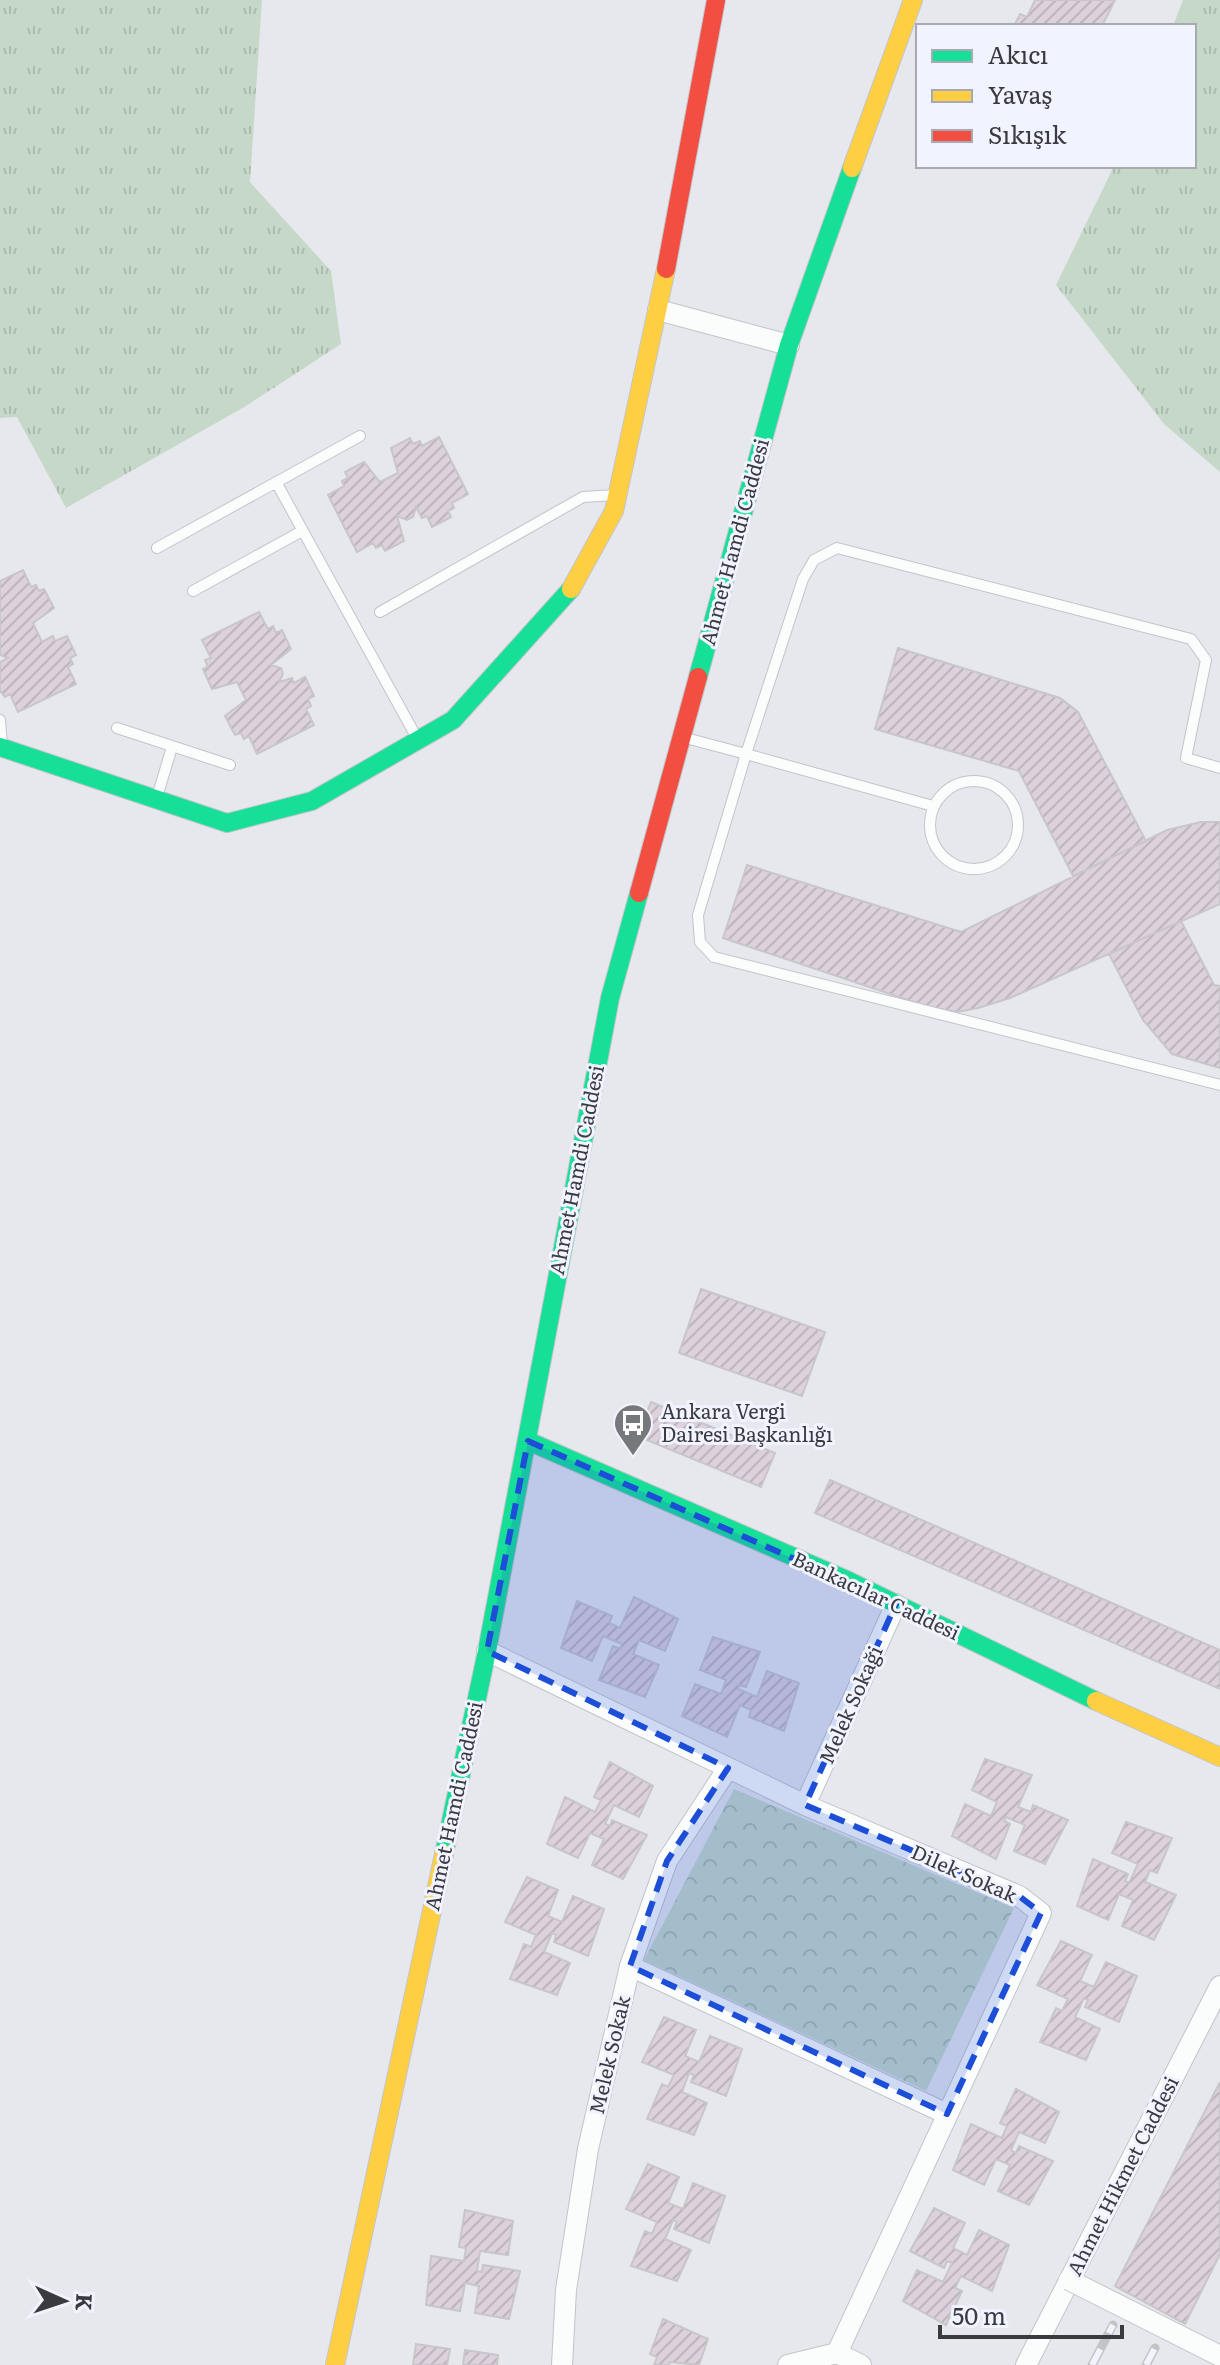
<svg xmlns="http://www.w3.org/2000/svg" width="1220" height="2365" font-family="Literata,serif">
  <defs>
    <pattern id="grass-tufts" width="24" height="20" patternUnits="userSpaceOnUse" patternTransform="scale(2)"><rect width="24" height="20" fill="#c6d9c9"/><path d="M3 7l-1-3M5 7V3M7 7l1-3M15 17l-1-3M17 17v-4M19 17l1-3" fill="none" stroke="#abbbae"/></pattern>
    <pattern id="park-crowns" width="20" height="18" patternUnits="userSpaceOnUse" patternTransform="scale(2)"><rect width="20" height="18" fill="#c6d9c9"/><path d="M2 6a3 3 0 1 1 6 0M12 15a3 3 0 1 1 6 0" fill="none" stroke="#abbbae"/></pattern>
    <pattern id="building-hatch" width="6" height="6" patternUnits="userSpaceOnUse" patternTransform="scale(2)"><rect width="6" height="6" fill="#dcd1dc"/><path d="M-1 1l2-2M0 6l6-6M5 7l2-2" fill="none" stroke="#beb4be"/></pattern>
  </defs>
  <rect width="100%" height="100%" fill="#e7e8ee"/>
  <path fill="url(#grass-tufts)" d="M 0,0 L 262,0 L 250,182 L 331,271 L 341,344 L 246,406 L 66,508 L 17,417 L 0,418 Z
    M 1183,0 L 1220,0 L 1220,472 L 1164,424 L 1056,285 L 1114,166 L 1194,166 L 1194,26 L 1173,26 Z"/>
  <path fill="url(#park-crowns)" d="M 734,1789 L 1014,1908 L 926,2091 L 644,1960 Z"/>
  <path fill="url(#building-hatch)" stroke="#c8c6ca" stroke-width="2" d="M 1035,0 L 1115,0 L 1102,26 L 1014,26 L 1020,14 L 1027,17 Z
    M 439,437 L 468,494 L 452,503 L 454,508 L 448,511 L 451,517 L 432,527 L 427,516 L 422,518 L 416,507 L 413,517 L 407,520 L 397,516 L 404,541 L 385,551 L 382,545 L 376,548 L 373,543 L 357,552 L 328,495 L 344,486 L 342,481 L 348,478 L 345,472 L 364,462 L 380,482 L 398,473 L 391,448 L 410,438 L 413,444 L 420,441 L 422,446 Z
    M 23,570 L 31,587 L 36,585 L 39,591 L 44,589 L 54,608 L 33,623 L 42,642 L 53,636 L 55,641 L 67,636 L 76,655 L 70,658 L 73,664 L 68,667 L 76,684 L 18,712 L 10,694 L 5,697 L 0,691 L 0,662 L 8,658 L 0,655 L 0,581 Z
    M 259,612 L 268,629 L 273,626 L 276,633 L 282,630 L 291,649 L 271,665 L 281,668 L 283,674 L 279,682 L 292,678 L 294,683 L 305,677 L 314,696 L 308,699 L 311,706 L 306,709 L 314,725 L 257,754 L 249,736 L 244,739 L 241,733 L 235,735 L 225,716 L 246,700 L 237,682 L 212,689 L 203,669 L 208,667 L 205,660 L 211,658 L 202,640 Z
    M 898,648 L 1060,698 L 1078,712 L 1146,841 L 1073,876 L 1019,771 L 875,729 Z
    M 1201,822 L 1220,822 L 1220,904 L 1010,998 L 978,1008 L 957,1012 L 929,1007 L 723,938 L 747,865 L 961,932 L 1167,830 Z
    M 1181,921 L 1214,985 L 1220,986 L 1220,1068 L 1172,1054 L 1143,1020 L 1109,954 Z
    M 701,1289 L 825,1332 L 802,1396 L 679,1353 Z
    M 651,1402 L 775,1453 L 761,1487 L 637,1436 Z
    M 830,1480 L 1220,1650 L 1220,1689 L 815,1513 Z
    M 634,1597 L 678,1619 L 665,1651 L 639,1640 L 633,1654 L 659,1665 L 645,1697 L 599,1680 L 613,1646 L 620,1649 L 622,1644 L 603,1636 L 592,1661 L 561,1648 L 577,1601 L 612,1616 L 609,1623 L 620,1628 Z
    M 713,1637 L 760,1652 L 746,1687 L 739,1685 L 738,1689 L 757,1697 L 767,1671 L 799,1683 L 784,1731 L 749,1717 L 751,1710 L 740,1705 L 727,1737 L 682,1716 L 695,1684 L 721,1694 L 726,1680 L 700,1670 Z
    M 985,1759 L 1032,1775 L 1018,1807 L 1031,1812 L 1033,1805 L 1068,1820 L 1045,1864 L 1014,1851 L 1025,1825 L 1006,1817 L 1004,1821 L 1010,1824 L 996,1859 L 952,1836 L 965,1804 L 991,1816 L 997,1802 L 972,1790 Z
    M 610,1762 L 653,1786 L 639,1817 L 614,1805 L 605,1824 L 610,1826 L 612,1820 L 647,1835 L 623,1879 L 592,1865 L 604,1839 L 590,1833 L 578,1858 L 547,1844 L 565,1797 L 595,1812 L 601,1800 L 594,1797 Z
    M 1126,1822 L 1172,1838 L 1157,1873 L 1150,1870 L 1145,1882 L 1176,1895 L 1154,1940 L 1122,1926 L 1133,1900 L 1119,1894 L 1108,1920 L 1077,1906 L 1093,1859 L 1128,1874 L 1125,1881 L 1129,1883 L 1138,1864 L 1112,1853 Z
    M 527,1877 L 558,1890 L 548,1916 L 562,1922 L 573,1896 L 604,1909 L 588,1956 L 554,1942 L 556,1935 L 552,1933 L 544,1952 L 570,1963 L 557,1995 L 510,1979 L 524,1944 L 531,1947 L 536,1935 L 505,1922 Z
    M 1061,1941 L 1092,1955 L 1080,1981 L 1094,1987 L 1106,1962 L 1137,1976 L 1119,2022 L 1085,2007 L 1088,2000 L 1084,1998 L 1075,2017 L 1100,2029 L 1086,2060 L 1040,2042 L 1056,2008 L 1062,2011 L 1068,1999 L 1037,1985 Z
    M 664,2017 L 696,2030 L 685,2056 L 699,2062 L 710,2036 L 742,2049 L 726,2096 L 691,2082 L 694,2075 L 689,2073 L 682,2092 L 707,2103 L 694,2135 L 647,2119 L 662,2084 L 668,2087 L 674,2075 L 642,2062 Z
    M 1220,2082 L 1220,2254 L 1185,2324 L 1115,2286 Z
    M 1016,2089 L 1059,2112 L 1045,2143 L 1019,2132 L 1011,2150 L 1016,2153 L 1019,2146 L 1053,2161 L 1029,2205 L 998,2191 L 1010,2165 L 996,2159 L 984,2185 L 953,2170 L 971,2124 L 1002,2138 L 1007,2126 L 1000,2123 Z
    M 648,2164 L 679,2177 L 668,2203 L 683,2209 L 693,2183 L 725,2196 L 709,2243 L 674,2229 L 677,2222 L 673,2220 L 665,2239 L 691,2250 L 677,2281 L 631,2266 L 645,2231 L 652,2234 L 657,2222 L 626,2209 Z
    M 934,2208 L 965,2223 L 953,2248 L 967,2255 L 979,2230 L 1009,2245 L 992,2291 L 961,2276 L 955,2288 L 962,2291 L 946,2325 L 903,2301 L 917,2270 L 943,2282 L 952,2263 L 947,2261 L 944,2268 L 910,2251 Z
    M 465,2210 L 513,2221 L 508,2255 L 480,2251 L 477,2271 L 482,2272 L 483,2265 L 520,2271 L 509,2319 L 475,2313 L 479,2286 L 465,2283 L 460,2311 L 426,2305 L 431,2256 L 464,2261 L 466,2248 L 459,2247 Z
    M 663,2319 L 708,2339 L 699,2365 L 670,2362 L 669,2365 L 654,2365 L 657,2357 L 650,2354 Z
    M 416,2344 L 450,2349 L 447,2365 L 413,2365 Z
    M 465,2350 L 498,2355 L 497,2365 L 463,2365 Z"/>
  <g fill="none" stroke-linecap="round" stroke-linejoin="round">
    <g stroke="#c3c4c9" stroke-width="12">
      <path id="lane" d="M 276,482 L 418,740
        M 157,548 L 360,436
        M 193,591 L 302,531
        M 380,612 L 583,497 L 615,495
        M 0,720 L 2,746
        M 117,728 L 230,765
        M 682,737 L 746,754 L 803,579 L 814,560 L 837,548 L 1191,639 L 1206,660 L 1186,758 L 1220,768
        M930 825a44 44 0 1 1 88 0a44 44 0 1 1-88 0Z
        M 157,797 L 172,747
        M 933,806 L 746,754 L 698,915 L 700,942 L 714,957 L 1220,1085"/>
    </g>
    <g stroke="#c3c4c9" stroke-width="22">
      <path id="street" d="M 658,310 L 789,345
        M 487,1651 L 805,1805 L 1019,1896 L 1041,1913 L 837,2353
        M 805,1805 L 896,1604
        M 630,1966 L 947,2114
        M 837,2353 L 861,2365
        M 562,2365 L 566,2290 L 588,2149 L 630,1966 L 667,1861 L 728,1768
        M 788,2365 L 837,2353
        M 1026,2365 L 1220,1986"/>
    </g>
    <g stroke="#c3c4c9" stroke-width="20">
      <path id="fast" d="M 698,677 L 789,345 L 852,168
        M 0,747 L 227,823 L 312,801 L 453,720 L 571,589
        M 528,1441 L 849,1581 L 1096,1701
        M 444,1854 L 487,1651 L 610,998 L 639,893"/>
    </g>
    <g stroke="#c3c4c9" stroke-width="20">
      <path id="slow" d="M 852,168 L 913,0
        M 571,589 L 614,511 L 666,269
        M 1096,1701 L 1220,1757
        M 335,2365 L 444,1854"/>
    </g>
    <g stroke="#c3c4c9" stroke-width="20">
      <path id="jam" d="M 666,269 L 716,0
        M 639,893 L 698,677"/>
    </g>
    <use href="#lane" stroke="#fbfcfc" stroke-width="10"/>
    <use href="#street" stroke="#fbfcfc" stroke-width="20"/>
    <use href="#fast" stroke="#16e098" stroke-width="18"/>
    <use href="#slow" stroke="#ffcf43" stroke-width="18"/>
    <use href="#jam" stroke="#f24e42" stroke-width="18"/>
    <g stroke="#c4c4c6" stroke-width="9">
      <path id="rail" d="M 1092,2365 L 1113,2325
        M 1146,2365 L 1155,2348"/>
    </g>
    <use href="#rail" stroke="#f1f3ff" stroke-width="6" stroke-dasharray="18" stroke-linecap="butt"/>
    <g stroke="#c3c4c9" stroke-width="22" stroke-linecap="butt">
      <path id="street-bridge" d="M 1069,2280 L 1220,2356"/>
    </g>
    <use href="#street-bridge" stroke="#fbfcfc" stroke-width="20"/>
  </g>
  <path fill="#1d4ed8" fill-opacity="0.2" stroke="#1d4ed8" stroke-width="6" stroke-dasharray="16 10" stroke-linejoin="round" d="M 528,1441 L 896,1604 L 805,1805 L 1019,1896 L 1041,1913 L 947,2114 L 630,1966 L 667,1861 L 728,1768 L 487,1651 Z"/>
  <defs>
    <g id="bus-pin" transform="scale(2)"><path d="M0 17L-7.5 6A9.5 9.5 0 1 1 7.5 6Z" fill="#77787c" stroke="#f1f3ff"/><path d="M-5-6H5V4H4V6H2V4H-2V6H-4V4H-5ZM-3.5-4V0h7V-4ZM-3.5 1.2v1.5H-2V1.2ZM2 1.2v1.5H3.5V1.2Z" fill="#fff"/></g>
  </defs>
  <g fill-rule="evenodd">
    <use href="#bus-pin" x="633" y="1423"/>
  </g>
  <g text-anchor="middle" stroke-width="6" stroke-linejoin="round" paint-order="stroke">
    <g font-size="20" fill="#3a3b3f" stroke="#f1f3ff">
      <text transform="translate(735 542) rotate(-75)" y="7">Ahmet Hamdi Caddesi</text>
      <text transform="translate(577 1170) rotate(-79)" y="7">Ahmet Hamdi Caddesi</text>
      <text transform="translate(876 1596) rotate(25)" y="7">Bankacılar Caddesi</text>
      <text transform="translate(851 1705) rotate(-66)" y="7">Melek Sokaği</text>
      <text transform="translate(454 1806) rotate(-78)" y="7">Ahmet Hamdi Caddesi</text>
      <text transform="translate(964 1874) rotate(24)" y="7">Dilek Sokak</text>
      <text transform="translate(610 2055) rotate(-77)" y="7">Melek Sokak</text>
      <text transform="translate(1123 2176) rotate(-63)" y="7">Ahmet Hikmet Caddesi</text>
    </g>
    <g font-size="20" fill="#3a3b3f" stroke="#f1f3ff" text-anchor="start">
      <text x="661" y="1419">Ankara Vergi<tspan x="661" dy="23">Dairesi Başkanlığı</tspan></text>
    </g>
  </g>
  <rect x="916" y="24" width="280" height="144" fill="#f1f3ff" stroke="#a8a9b2" stroke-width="2"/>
  <rect x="932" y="50" width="40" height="12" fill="#16e098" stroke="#a8a9b2" stroke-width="2"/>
  <text x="988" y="64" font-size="24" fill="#3a3b3f">Akıcı</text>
  <rect x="932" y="90" width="40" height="12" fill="#ffcf43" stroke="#a8a9b2" stroke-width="2"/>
  <text x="988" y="104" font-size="24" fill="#3a3b3f">Yavaş</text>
  <rect x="932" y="130" width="40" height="12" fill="#f24e42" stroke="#a8a9b2" stroke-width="2"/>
  <text x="988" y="144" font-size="24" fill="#3a3b3f">Sıkışık</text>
  <g transform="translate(64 2301) rotate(93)" stroke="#f1f3ff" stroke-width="6" paint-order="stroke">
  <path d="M0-6L14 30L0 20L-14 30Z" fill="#3a3b3f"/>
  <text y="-12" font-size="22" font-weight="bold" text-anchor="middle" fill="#3a3b3f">K</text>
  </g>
  <path d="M940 2325v12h182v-12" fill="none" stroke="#3a3b3f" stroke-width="4"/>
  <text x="952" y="2325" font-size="24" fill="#3a3b3f" stroke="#f1f3ff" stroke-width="6" paint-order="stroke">50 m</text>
</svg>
